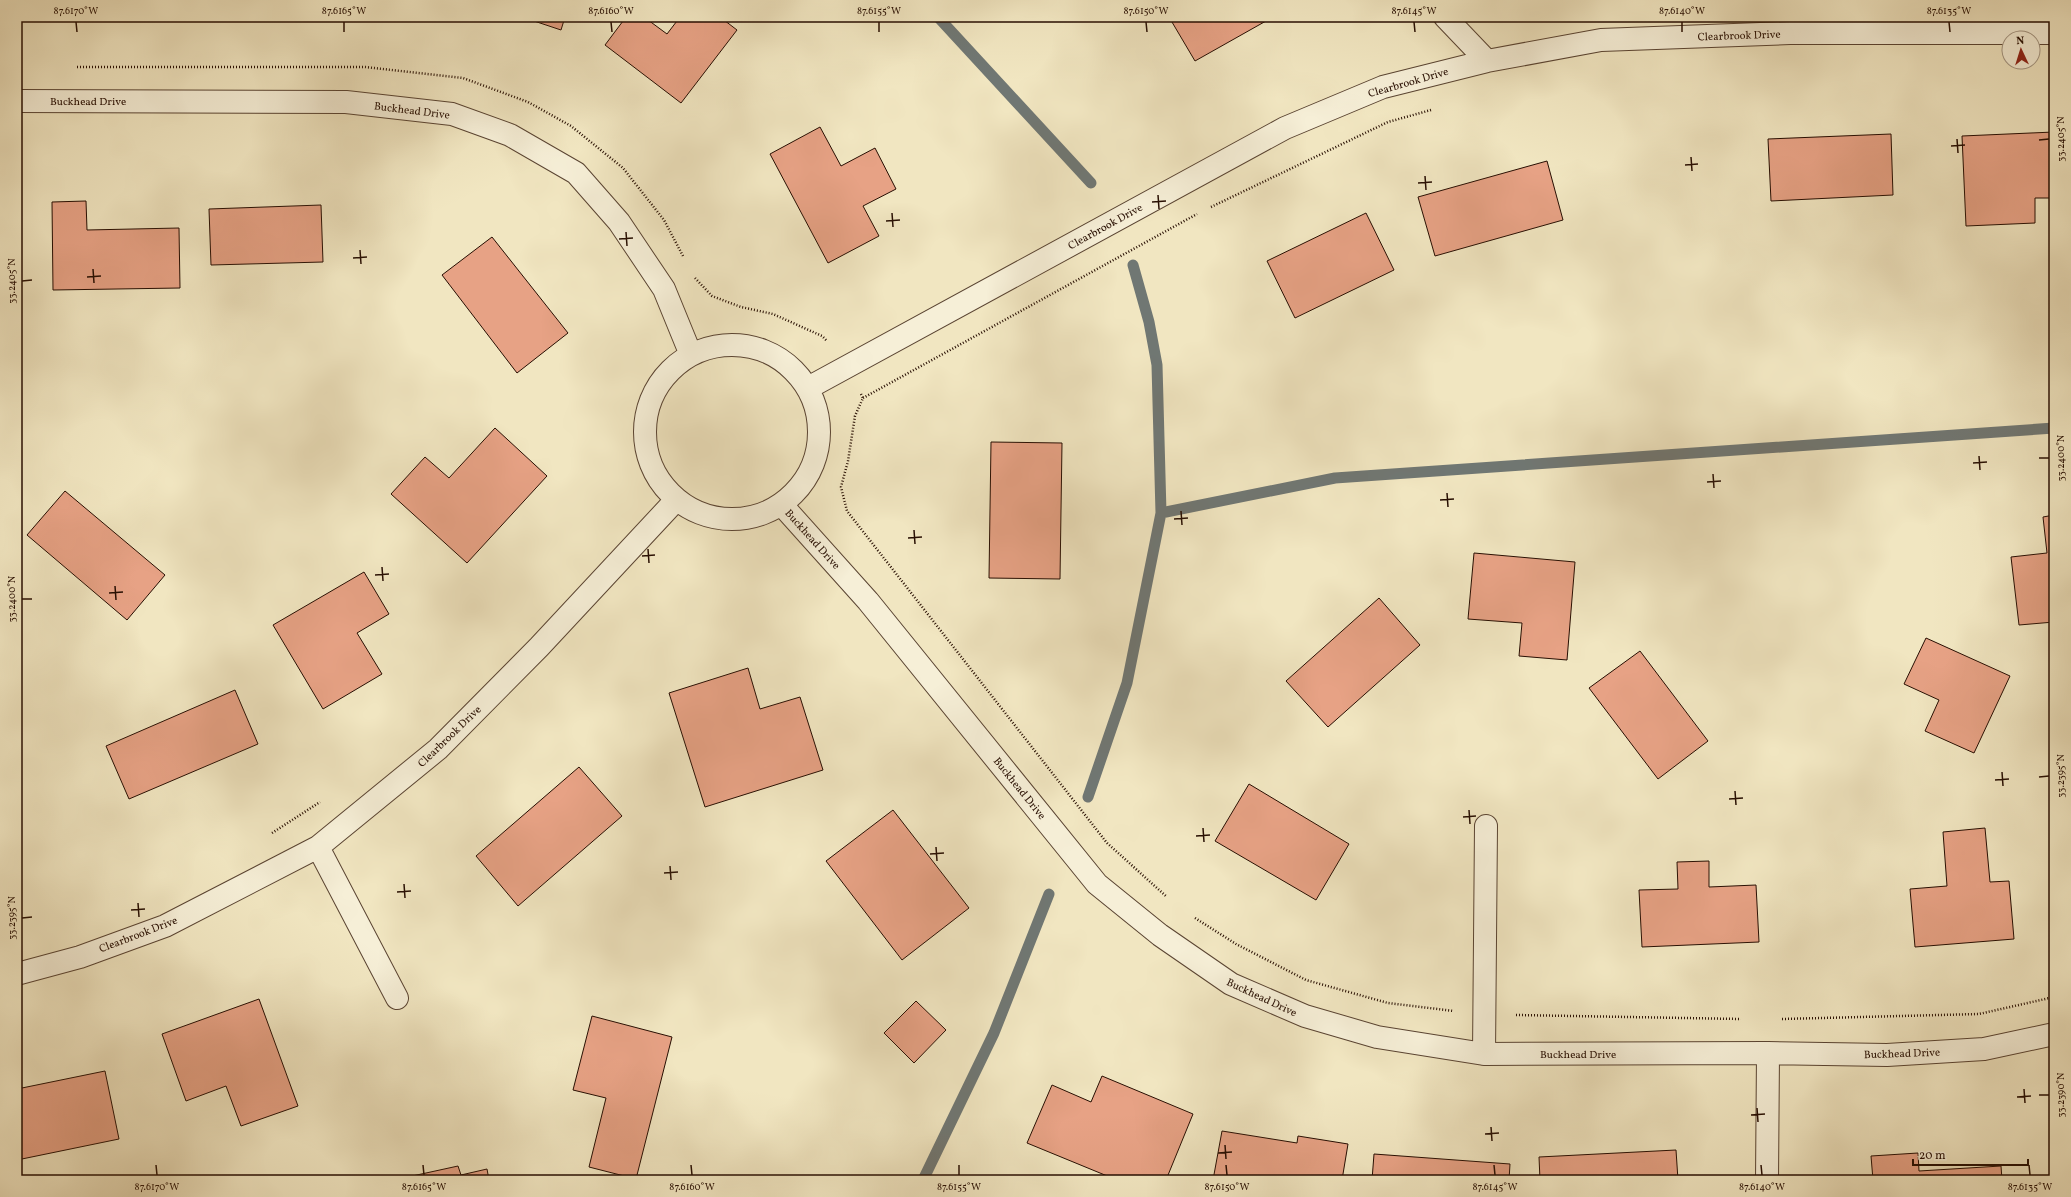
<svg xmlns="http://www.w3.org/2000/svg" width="2071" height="1197" font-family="Vollkorn,serif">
  <rect width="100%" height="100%" fill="#f1e6c1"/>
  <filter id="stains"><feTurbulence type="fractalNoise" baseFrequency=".005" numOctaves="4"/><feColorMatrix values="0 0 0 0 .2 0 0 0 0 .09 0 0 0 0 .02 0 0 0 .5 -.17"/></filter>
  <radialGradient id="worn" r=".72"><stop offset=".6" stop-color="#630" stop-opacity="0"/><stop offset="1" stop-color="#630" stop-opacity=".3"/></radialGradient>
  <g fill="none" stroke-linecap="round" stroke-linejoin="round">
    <path stroke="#707773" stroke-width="11" d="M 938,17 L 1091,183
      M 1161,513 L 1335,478 L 2054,428
      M 1088,797 L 1127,683 L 1161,513 L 1157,365 L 1149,322 L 1133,265
      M 923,1180 L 994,1033 L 1049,894"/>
  </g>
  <path fill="#e7a285" stroke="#270e02" d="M 522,17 L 565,17 L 561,30 Z
    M 626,17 L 644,17 L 667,34 L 680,17 L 720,17 L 737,30 L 681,103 L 605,45 Z
    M 1169,17 L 1263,17 L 1266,21 L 1195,61 Z
    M 820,127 L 841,166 L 875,148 L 896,189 L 863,206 L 879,236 L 828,263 L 770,154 Z
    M 2054,132 L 2054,198 L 2035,198 L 2035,223 L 1966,226 L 1962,136 Z
    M 1891,134 L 1893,195 L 1771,201 L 1768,139 Z
    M 1547,161 L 1563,220 L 1435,256 L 1418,197 Z
    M 86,201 L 87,230 L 179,228 L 180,288 L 53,290 L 52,202 Z
    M 321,205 L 323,262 L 211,265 L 209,209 Z
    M 1366,213 L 1394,270 L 1295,318 L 1267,261 Z
    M 492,237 L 568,333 L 517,373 L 442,275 Z
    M 495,428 L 547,476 L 467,563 L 391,494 L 425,457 L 449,478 Z
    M 991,442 L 1062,443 L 1060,579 L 989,578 Z
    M 65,491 L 165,575 L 127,620 L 27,535 Z
    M 2054,515 L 2054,622 L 2019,625 L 2011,557 L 2047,553 L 2043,517 Z
    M 1474,553 L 1575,562 L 1567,660 L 1519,656 L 1522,623 L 1468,619 Z
    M 364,572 L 389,614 L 357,633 L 382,674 L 323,709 L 273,625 Z
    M 1379,598 L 1420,645 L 1328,727 L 1286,681 Z
    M 1926,638 L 2010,676 L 1974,753 L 1925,731 L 1939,700 L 1904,684 Z
    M 1640,651 L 1708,741 L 1658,779 L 1589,688 Z
    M 748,668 L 760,709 L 800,697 L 823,770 L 705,807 L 669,693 Z
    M 235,690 L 258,744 L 129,799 L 106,746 Z
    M 579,767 L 622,816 L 518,906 L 476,856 Z
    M 1249,784 L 1349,844 L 1316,900 L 1215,841 Z
    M 893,810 L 969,908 L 902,960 L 826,861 Z
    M 1985,828 L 1990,882 L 2009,881 L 2014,939 L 1915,947 L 1910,889 L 1947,886 L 1943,832 Z
    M 1709,861 L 1709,887 L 1756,885 L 1759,942 L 1642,947 L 1639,890 L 1678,889 L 1677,862 Z
    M 259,999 L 298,1106 L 241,1126 L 226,1086 L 186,1101 L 162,1034 Z
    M 916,1001 L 946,1030 L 914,1063 L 884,1033 Z
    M 592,1016 L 672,1037 L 636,1179 L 589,1167 L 606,1098 L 573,1090 Z
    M 105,1071 L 119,1139 L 17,1160 L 17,1089 Z
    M 1102,1076 L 1193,1114 L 1166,1180 L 1117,1180 L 1027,1143 L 1052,1085 L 1091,1102 Z
    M 1222,1131 L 1297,1143 L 1298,1136 L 1348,1144 L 1342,1180 L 1213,1180 Z
    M 1676,1150 L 1678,1180 L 1540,1180 L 1539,1157 Z
    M 1918,1153 L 1919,1171 L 2001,1166 L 2002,1180 L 1873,1180 L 1871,1156 Z
    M 1374,1154 L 1510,1164 L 1509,1180 L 1372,1180 Z
    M 458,1166 L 461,1175 L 487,1169 L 489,1180 L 394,1180 Z"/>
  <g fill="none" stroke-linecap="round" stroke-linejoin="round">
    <g stroke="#5a4432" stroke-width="24">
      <path id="street" d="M 1445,17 L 1487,61
        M 17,101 L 346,102 L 452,114 L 510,135 L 576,173 L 619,222 L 664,289 L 691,355
        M645 432a87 87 0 1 1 174 0a87 87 0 1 1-174 0Z
        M 808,388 L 1285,128 L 1383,87 L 1487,61 L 1601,40 L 1790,33 L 2054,33
        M 781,504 L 868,601 L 1097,884 L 1160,935 L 1231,984 L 1305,1016 L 1377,1037 L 1484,1054 L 1768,1053 L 1887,1055 L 1984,1049 L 2054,1034
        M 318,847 L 397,998
        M 17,974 L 80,957 L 165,926 L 318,847 L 438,749 L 539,647 L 676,500
        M 1484,1054 L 1486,826
        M 1767,1180 L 1768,1053"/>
    </g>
    <path stroke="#270e02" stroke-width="2.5" stroke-dasharray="1 2" stroke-linecap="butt" d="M 77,67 L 365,67 L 463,78 L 528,102 L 571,126 L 623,168 L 664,220 L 683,256
      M 1211,207 L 1388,122 L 1431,110
      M 695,278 L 712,296 L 741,307 L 773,314 L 822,336 L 827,341
      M 861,394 L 863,398 L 855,416 L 848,461 L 841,487 L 847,511 L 1107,843 L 1167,897
      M 863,398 L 1197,214
      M 272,833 L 320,802
      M 1195,918 L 1236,944 L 1306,980 L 1388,1003 L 1454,1011
      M 1516,1015 L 1741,1019
      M 1782,1019 L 1979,1014 L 2054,997"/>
    <use href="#street" stroke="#f6efd7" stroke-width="22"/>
  </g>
  <path fill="none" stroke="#270e02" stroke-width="1.5" d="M 76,22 L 77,32M 344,22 L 344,32M 611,22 L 612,32M 879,22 L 879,32M 1146,22 L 1147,32M 1414,22 L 1415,32M 1682,22 L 1682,32M 1949,22 L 1950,32M 1957,139 L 1958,153M 2039,140 L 2049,139M 1951,146 L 1965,145M 1691,157 L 1692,171M 1685,165 L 1698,164M 1425,176 L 1426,190M 1418,183 L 1432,182M 1158,195 L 1159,209M 1152,202 L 1166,201M 892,213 L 893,227M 886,221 L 900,220M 626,232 L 627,246M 619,239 L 633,238M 360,250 L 361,264M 353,258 L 367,257M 93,269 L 94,283M 87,277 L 101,276M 22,281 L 32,280M 1979,456 L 1980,470M 2039,458 L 2049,458M 1973,463 L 1987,462M 1713,474 L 1714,488M 1707,482 L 1721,481M 1447,493 L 1448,507M 1440,500 L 1454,499M 1181,511 L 1182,525M 1174,519 L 1188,518M 914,530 L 915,544M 908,538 L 922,537M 648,549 L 649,563M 642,556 L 655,555M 382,567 L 383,581M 375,575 L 389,574M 115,586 L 116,600M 109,593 L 123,592M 22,599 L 32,599M 2002,772 L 2003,786M 2039,777 L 2049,776M 1995,780 L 2009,779M 1735,791 L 1736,805M 1729,799 L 1743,798M 1469,810 L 1470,824M 1463,817 L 1476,816M 1203,828 L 1204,842M 1196,836 L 1210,835M 936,847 L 937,861M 930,854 L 944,853M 670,866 L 671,880M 664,873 L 678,872M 404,884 L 405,898M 397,892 L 411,891M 138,903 L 139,917M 131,910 L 145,909M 22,918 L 32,917M 2024,1089 L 2025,1103M 2039,1095 L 2049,1095M 2017,1097 L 2031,1096M 1757,1108 L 1758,1122M 1751,1115 L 1765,1114M 1491,1127 L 1492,1141M 1485,1134 L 1499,1133M 1225,1145 L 1226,1159M 1218,1153 L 1232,1152M 156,1165 L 157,1175M 423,1165 L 424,1175M 691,1165 L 692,1175M 959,1165 L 959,1175M 1226,1165 L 1227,1175M 1494,1165 L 1495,1175M 1761,1165 L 1762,1175M 2029,1165 L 2030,1175"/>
  <g text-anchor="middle" stroke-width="4" stroke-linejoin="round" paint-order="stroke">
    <g font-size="11" fill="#270e02" stroke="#f6efd7">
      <text transform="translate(1739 35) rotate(-2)" y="4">Clearbrook Drive</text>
      <text transform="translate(1408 82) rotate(-16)" y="4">Clearbrook Drive</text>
      <text x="88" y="105">Buckhead Drive</text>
      <text transform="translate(412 110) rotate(7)" y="4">Buckhead Drive</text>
      <text transform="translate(1105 226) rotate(-29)" y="4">Clearbrook Drive</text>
      <text transform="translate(813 539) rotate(48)" y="4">Buckhead Drive</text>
      <text transform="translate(449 736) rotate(-44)" y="4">Clearbrook Drive</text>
      <text transform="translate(1020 788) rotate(51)" y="4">Buckhead Drive</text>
      <text transform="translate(138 934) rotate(-21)" y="4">Clearbrook Drive</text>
      <text transform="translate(1262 997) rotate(25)" y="4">Buckhead Drive</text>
      <text transform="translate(1902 1053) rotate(-2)" y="4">Buckhead Drive</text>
      <text x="1578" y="1058">Buckhead Drive</text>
    </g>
  </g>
  <rect width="2071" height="1197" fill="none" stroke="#f1e6c1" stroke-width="44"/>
  <g transform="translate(2021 50) rotate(356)"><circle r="19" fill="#f6efd7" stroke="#a39582"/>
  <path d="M0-3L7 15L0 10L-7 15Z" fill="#8f2418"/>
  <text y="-6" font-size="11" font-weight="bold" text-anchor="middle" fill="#270e02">N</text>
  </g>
  <path d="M1913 1159v6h115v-6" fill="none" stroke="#270e02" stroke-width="2"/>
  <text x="1919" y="1159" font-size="12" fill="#270e02" stroke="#f6efd7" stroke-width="3" paint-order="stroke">20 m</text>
  <rect x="22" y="22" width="2027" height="1153" fill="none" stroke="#270e02" stroke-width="1.5"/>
  <g font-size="10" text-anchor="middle" fill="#270e02">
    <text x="76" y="14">87.6170°W</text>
    <text x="344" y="14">87.6165°W</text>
    <text x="611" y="14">87.6160°W</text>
    <text x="879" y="14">87.6155°W</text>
    <text x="1146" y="14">87.6150°W</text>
    <text x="1414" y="14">87.6145°W</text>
    <text x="1682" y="14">87.6140°W</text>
    <text x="1949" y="14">87.6135°W</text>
    <text transform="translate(2060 139) rotate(-90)" y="4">33.2405°N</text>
    <text transform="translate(11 281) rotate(-90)" y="4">33.2405°N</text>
    <text transform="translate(2060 458) rotate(-90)" y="4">33.2400°N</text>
    <text transform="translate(11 599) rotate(-90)" y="4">33.2400°N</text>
    <text transform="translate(2060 776) rotate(-90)" y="4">33.2395°N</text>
    <text transform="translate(11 918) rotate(-90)" y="4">33.2395°N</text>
    <text transform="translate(2060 1095) rotate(-90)" y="4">33.2390°N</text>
    <text x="157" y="1190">87.6170°W</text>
    <text x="424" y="1190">87.6165°W</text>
    <text x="692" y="1190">87.6160°W</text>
    <text x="959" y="1190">87.6155°W</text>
    <text x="1227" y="1190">87.6150°W</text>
    <text x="1495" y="1190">87.6145°W</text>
    <text x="1762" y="1190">87.6140°W</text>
    <text x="2030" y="1190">87.6135°W</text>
  </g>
  <rect width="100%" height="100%" filter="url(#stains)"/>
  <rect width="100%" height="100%" fill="url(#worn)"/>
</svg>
